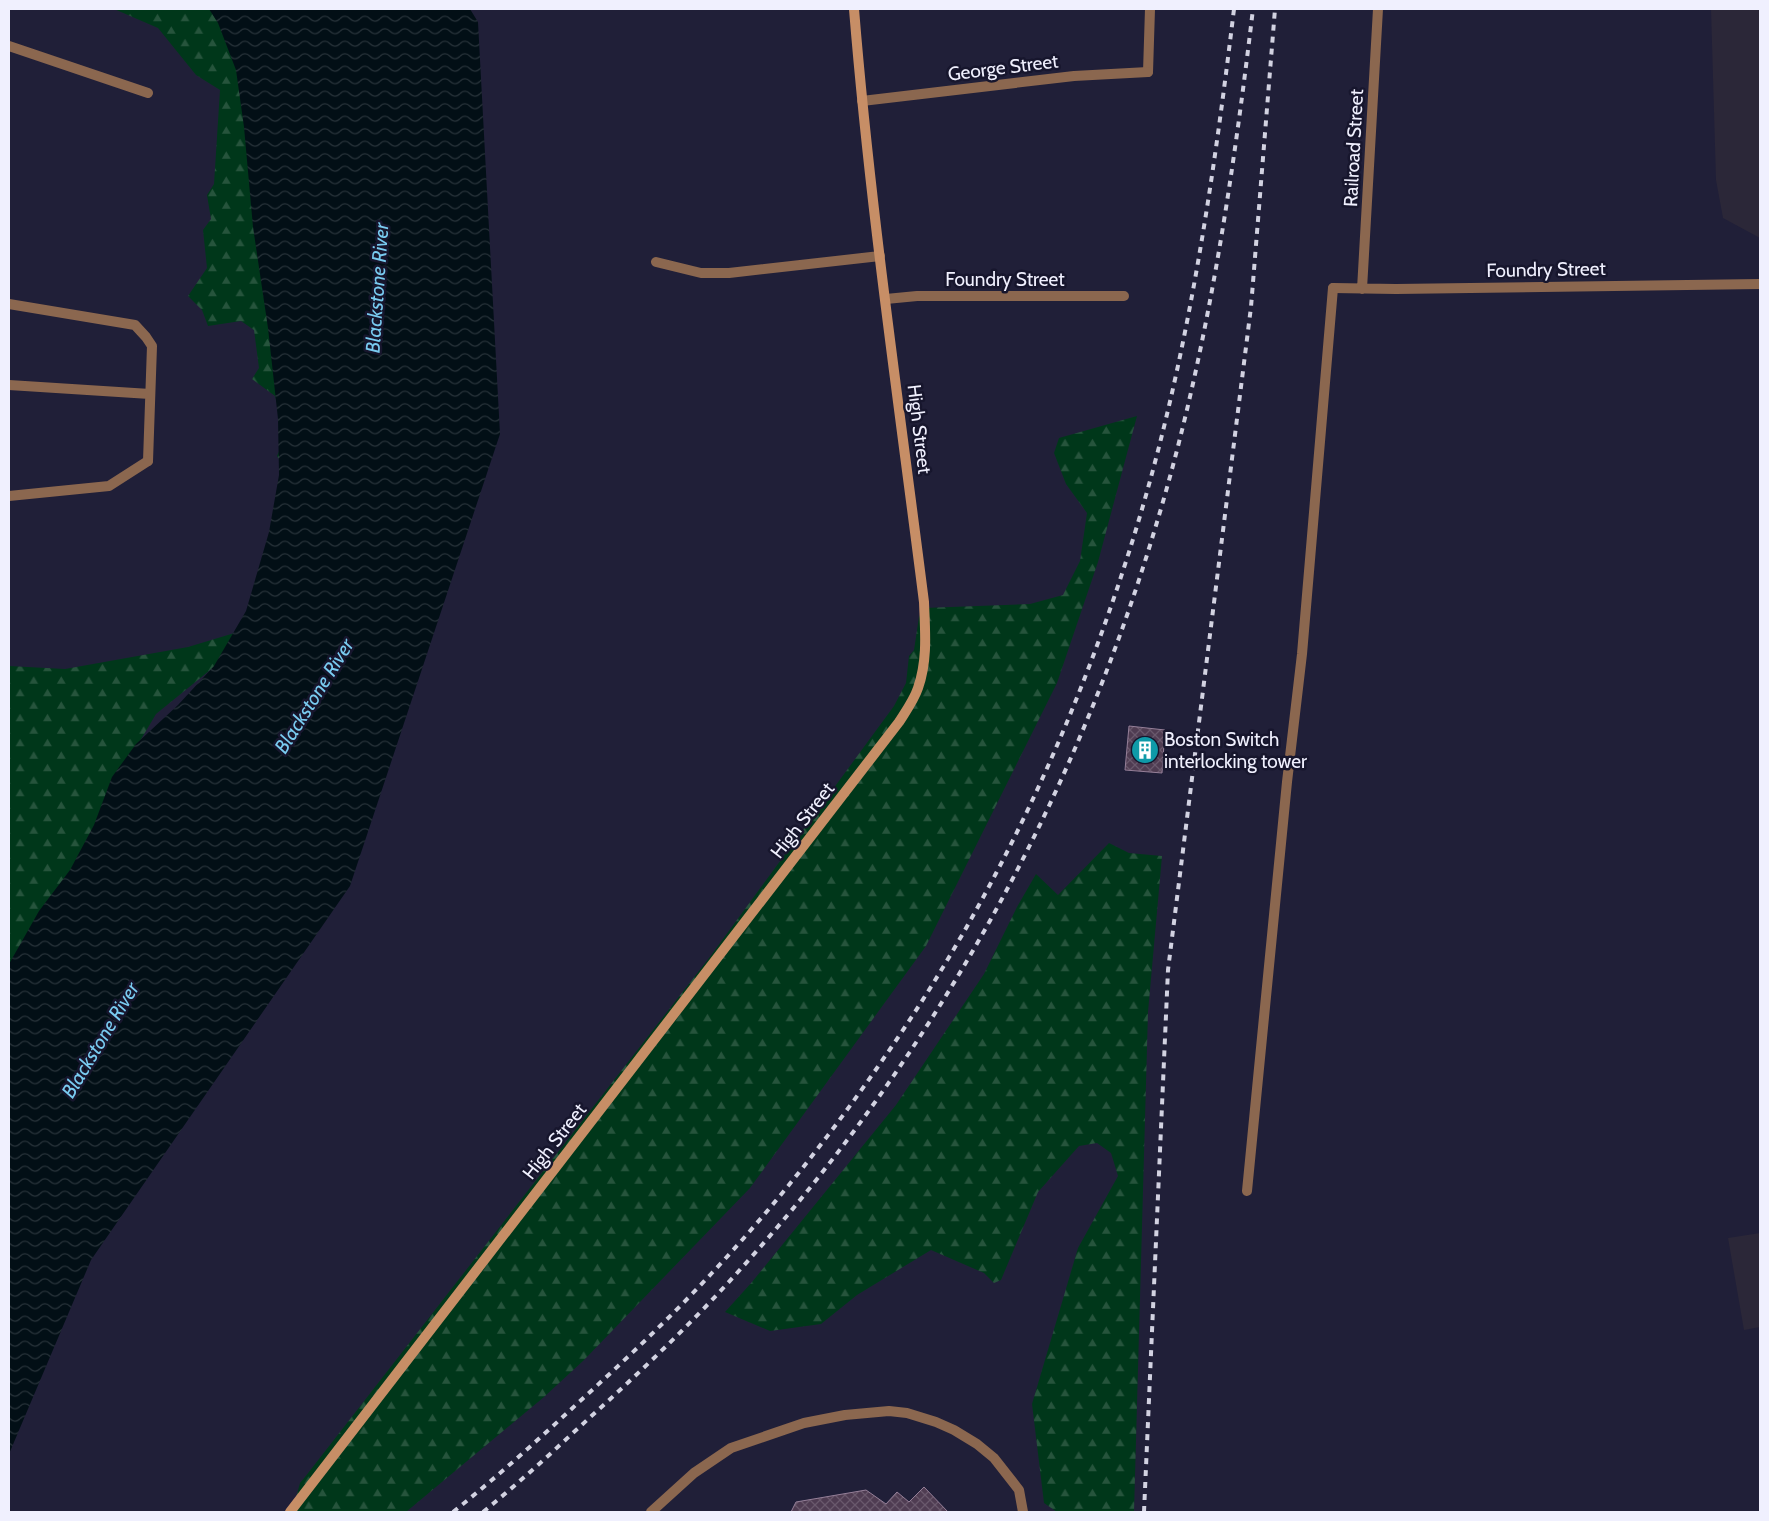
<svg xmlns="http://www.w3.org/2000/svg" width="1769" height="1521" font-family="Cabin,sans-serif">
  <defs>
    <pattern id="forest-firs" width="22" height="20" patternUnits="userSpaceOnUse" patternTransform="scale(1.25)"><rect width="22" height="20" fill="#00371a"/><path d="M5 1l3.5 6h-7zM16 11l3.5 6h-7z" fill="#26543c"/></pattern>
    <pattern id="water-waves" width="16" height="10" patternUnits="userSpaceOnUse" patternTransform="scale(1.25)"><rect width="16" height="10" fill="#020f16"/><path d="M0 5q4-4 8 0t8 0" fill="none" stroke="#273239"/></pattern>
    <pattern id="building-cross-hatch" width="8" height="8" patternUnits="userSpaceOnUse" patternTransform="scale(1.25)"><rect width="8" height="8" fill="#4f3c52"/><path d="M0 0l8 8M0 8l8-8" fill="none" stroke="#69586c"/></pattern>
  </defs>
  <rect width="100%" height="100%" fill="#201f38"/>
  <path fill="#2b2738" d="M 1711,9 L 1760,9 L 1760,238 L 1723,218 L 1716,180 Z
    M 1760,1233 L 1760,1327 L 1744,1330 L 1728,1238 Z"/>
  <path fill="url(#forest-firs)" d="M 114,9 L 251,9 L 296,481 L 277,456 L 286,436 L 275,396 L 252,379 L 259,368 L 254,330 L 241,321 L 208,326 L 202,310 L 188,296 L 207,268 L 203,230 L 211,219 L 207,195 L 214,184 L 220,90 L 196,75 L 158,28 Z
    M 1137,416 L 1098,562 L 1057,683 L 926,946 L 750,1188 L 584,1360 L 544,1397 L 406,1512 L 292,1512 L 300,1483 L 305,1477 L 709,958 L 894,706 L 906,683 L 909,656 L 914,650 L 919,617 L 924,608 L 1030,604 L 1063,595 L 1080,561 L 1087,513 L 1066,484 L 1054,453 L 1059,438 Z
    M 268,623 L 156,714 L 124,768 L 9,1032 L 9,666 L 65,669 L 188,647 Z
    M 1109,843 L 1129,853 L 1162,856 L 1148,1012 L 1134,1512 L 1057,1512 L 1044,1503 L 1032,1404 L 1078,1248 L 1118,1176 L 1111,1153 L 1097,1143 L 1079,1146 L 1038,1192 L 1001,1280 L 994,1283 L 984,1273 L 931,1250 L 857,1295 L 821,1324 L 770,1331 L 725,1312 L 752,1282 L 896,1105 L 984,974 L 1017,907 L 1036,874 L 1058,895 Z"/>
  <path fill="url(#water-waves)" d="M 209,9 L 470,9 L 478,22 L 500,434 L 350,886 L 91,1260 L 9,1454 L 9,964 L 39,911 L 70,870 L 94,825 L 112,777 L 136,744 L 178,705 L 214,666 L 246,611 L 269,532 L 279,475 L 278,419 L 268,328 L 253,227 L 244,127 L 236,70 L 218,23 Z"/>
  <path fill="url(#building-cross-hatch)" stroke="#957f98" d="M 1129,726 L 1165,730 L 1162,773 L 1125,770 Z
    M 924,1487 L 948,1512 L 791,1512 L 796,1502 L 866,1490 L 886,1504 L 897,1492 L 909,1502 Z"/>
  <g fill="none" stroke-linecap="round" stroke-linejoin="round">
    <path stroke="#8b674f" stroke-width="10" d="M 9,46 L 148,93
      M 1148,72 L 1150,9
      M 656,262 L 701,273 L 729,273 L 880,256
      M 9,304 L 135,325 L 146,337 L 152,346 L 148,461
      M 9,385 L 150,394
      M 1247,1191 L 1287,782 L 1302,654 L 1333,288
      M 651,1512 L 694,1473 L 731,1448 L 804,1423 L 845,1415 L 889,1411 L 907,1413 L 936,1422 L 954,1430 L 977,1444 L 994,1458 L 1019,1490 L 1023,1512"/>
    <path stroke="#8b674f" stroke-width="10" d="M 862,101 L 1074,76 L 1148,72
      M 1333,288 L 1396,289 L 1760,284
      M 1362,289 L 1378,9
      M 886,299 L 917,296 L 1124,296
      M 9,496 L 109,486 L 148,461"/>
    <path stroke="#c78e66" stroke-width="10" d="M 290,1512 L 899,722 C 906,711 914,700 918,688 C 928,660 925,630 924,602 C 899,404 870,207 854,9"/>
    <path stroke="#d2d2e1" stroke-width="4" stroke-dasharray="6 6" stroke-linecap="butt" d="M 453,1512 C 497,1477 538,1440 579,1402 C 624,1361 669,1319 711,1274 C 775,1206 833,1132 886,1055 C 998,894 1081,712 1137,526 C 1188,357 1213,183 1234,9
      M 483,1512 C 515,1486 545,1459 575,1431 C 627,1384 678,1337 726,1285 C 925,1070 1070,812 1154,532 C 1206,362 1232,185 1253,9
      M 1144,1512 L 1168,970 L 1251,307 L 1275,9"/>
  </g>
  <defs>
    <g id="building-disc" transform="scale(1.4375)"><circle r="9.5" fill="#0f9aa8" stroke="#17162d"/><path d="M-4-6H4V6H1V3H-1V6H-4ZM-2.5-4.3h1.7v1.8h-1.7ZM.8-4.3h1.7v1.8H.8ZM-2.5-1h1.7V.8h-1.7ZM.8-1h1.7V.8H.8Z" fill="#fff"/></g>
  </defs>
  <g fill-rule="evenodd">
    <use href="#building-disc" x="1145" y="750"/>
  </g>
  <g text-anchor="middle" stroke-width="5" stroke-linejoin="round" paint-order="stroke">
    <g font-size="19" fill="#f0f0fe" stroke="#17162d">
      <text transform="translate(1003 67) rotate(-7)" y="7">George Street</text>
      <text transform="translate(1353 148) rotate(-87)" y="7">Railroad Street</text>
      <text transform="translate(1546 269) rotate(-1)" y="7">Foundry Street</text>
      <text x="1005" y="286">Foundry Street</text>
      <text transform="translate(920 429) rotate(83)" y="7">High Street</text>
      <text transform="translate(802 820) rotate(-52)" y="7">High Street</text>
      <text transform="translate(554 1141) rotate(-52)" y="7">High Street</text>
    </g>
    <g font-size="19" fill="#f0f0fe" stroke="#17162d" text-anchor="start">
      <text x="1164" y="746">Boston Switch<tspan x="1164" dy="22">interlocking tower</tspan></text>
    </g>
    <g font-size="20" font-style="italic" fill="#79cbf0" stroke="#17162d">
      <text transform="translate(377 288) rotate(-86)" y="7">Blackstone River</text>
      <text transform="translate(314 696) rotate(-58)" y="7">Blackstone River</text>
      <text transform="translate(100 1040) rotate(-59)" y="7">Blackstone River</text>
    </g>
  </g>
  <rect width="1769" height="1521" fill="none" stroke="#f0f0fe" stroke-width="20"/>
</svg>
